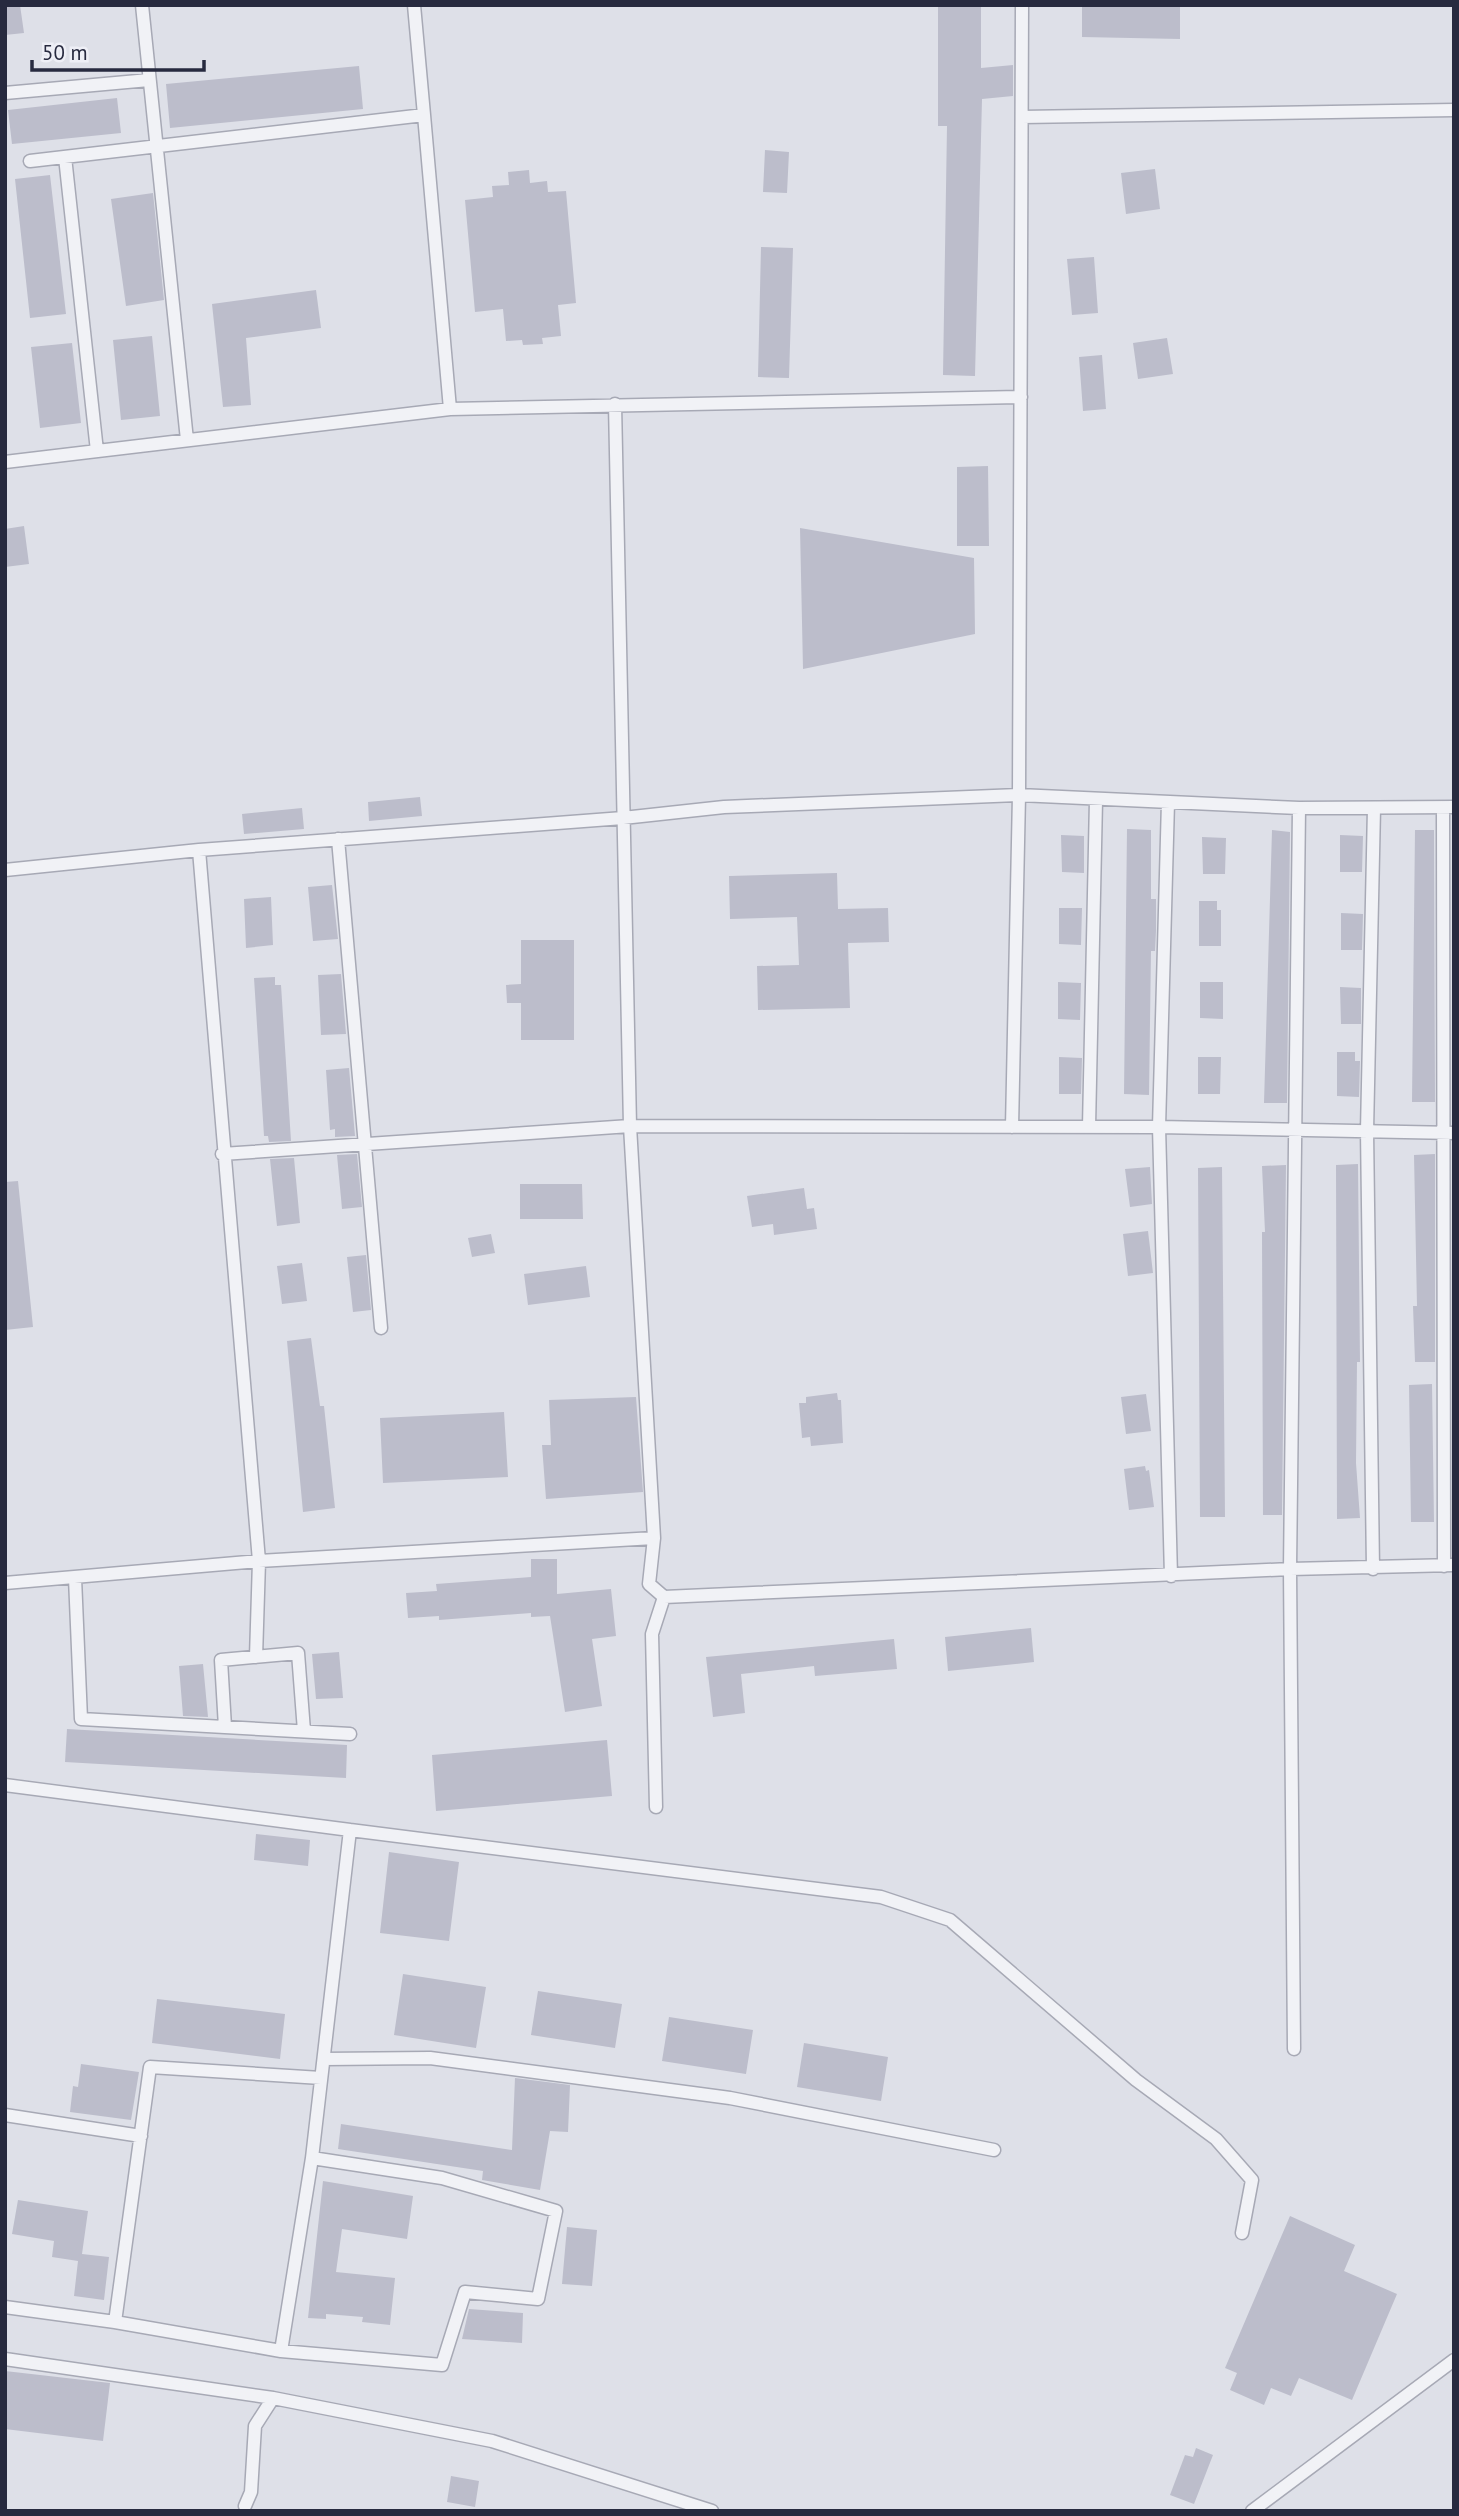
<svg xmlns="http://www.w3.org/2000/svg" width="1459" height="2516" font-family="'PT Sans',sans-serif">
  <rect width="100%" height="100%" fill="#dee0e8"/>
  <path fill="#bcbdcb" d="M 5,5 L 20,5 L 24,33 L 5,35 Z
    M 938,5 L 981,5 L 981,68 L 1013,65 L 1013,96 L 982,99 L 975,376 L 943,375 L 947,126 L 938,126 Z
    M 1082,5 L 1180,5 L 1180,39 L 1082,37 Z
    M 359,66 L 363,109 L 170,128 L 166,84 Z
    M 117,98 L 121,133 L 12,144 L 8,110 Z
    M 765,150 L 789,152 L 787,193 L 763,192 Z
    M 1155,169 L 1160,209 L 1126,214 L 1121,173 Z
    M 529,170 L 530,183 L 547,181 L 548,192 L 566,191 L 576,303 L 558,305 L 561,336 L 542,338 L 543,344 L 523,345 L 522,340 L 506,341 L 503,309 L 475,312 L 465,200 L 493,197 L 492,186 L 509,185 L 508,172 Z
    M 50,175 L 66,314 L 30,318 L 15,179 Z
    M 153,193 L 164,300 L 126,306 L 111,199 Z
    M 761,247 L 793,248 L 789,378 L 758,377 Z
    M 1094,257 L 1098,313 L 1072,315 L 1067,259 Z
    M 316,290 L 321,328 L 246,338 L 251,405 L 223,407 L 212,304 Z
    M 152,336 L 160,416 L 121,420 L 113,340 Z
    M 1167,338 L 1173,374 L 1138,379 L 1133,343 Z
    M 72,343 L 81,423 L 40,428 L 31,347 Z
    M 1102,355 L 1106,409 L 1083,411 L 1079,357 Z
    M 988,466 L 989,546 L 957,546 L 957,467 Z
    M 24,526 L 29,564 L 5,567 L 5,529 Z
    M 800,528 L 974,558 L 975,634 L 803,669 Z
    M 420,797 L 422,816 L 369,821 L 368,802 Z
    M 302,808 L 304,829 L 244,834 L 242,814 Z
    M 1127,829 L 1151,830 L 1151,899 L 1156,899 L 1156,931 L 1155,951 L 1151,951 L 1149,1095 L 1124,1094 Z
    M 1272,830 L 1290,832 L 1287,1103 L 1264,1103 Z
    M 1415,830 L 1434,830 L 1435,1102 L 1412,1102 Z
    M 1061,835 L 1084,836 L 1084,873 L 1062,872 Z
    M 1340,835 L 1363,836 L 1362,872 L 1340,872 Z
    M 1202,837 L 1226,838 L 1225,874 L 1203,874 Z
    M 837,873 L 838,909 L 888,908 L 889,942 L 848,943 L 850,1008 L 758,1010 L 757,966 L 799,965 L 797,917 L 730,919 L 729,876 Z
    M 332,885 L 338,939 L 313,941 L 308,887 Z
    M 271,897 L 273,945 L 246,948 L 244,899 Z
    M 1199,901 L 1217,901 L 1217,910 L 1221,910 L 1221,946 L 1199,946 Z
    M 1059,908 L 1082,908 L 1081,945 L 1059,944 Z
    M 1341,913 L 1363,914 L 1362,950 L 1341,950 Z
    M 521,940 L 574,940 L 574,1040 L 521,1040 L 521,1003 L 507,1003 L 506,985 L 521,984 Z
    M 341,974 L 346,1034 L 321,1035 L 318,975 Z
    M 275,977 L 275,985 L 281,985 L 291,1141 L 269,1142 L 268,1136 L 264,1136 L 254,978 Z
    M 1058,982 L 1081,983 L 1080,1020 L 1058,1019 Z
    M 1200,982 L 1223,982 L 1223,1019 L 1200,1018 Z
    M 1340,987 L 1361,988 L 1361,1024 L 1341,1024 Z
    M 1337,1052 L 1355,1052 L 1355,1061 L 1360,1061 L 1359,1097 L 1337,1096 Z
    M 1059,1057 L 1082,1058 L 1081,1094 L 1059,1094 Z
    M 1198,1057 L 1221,1057 L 1220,1094 L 1198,1094 Z
    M 349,1068 L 355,1136 L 335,1137 L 335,1129 L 330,1130 L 326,1070 Z
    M 357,1154 L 362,1207 L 342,1209 L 337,1155 Z
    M 1435,1154 L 1435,1362 L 1415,1362 L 1413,1306 L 1417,1306 L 1414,1155 Z
    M 294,1158 L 300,1223 L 277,1226 L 270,1159 Z
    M 1358,1164 L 1360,1362 L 1357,1362 L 1356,1463 L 1360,1518 L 1337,1519 L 1336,1165 Z
    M 1286,1165 L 1282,1515 L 1263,1515 L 1262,1232 L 1265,1232 L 1262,1166 Z
    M 1150,1167 L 1152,1204 L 1130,1207 L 1125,1169 Z
    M 1222,1167 L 1225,1517 L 1200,1517 L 1198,1168 Z
    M 18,1181 L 33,1327 L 5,1330 L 5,1182 Z
    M 520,1184 L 582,1184 L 583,1219 L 520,1219 Z
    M 804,1188 L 807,1209 L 814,1208 L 817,1229 L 774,1235 L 773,1224 L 752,1227 L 747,1196 Z
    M 1148,1231 L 1153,1273 L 1128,1276 L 1123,1234 Z
    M 491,1234 L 495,1253 L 472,1257 L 468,1238 Z
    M 366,1255 L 371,1310 L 353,1312 L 347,1257 Z
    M 302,1263 L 307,1301 L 282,1304 L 277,1266 Z
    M 586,1266 L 590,1297 L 528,1305 L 524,1274 Z
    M 311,1338 L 320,1406 L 324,1406 L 335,1508 L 303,1512 L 287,1341 Z
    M 1432,1384 L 1434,1522 L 1411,1522 L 1409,1385 Z
    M 837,1393 L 838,1400 L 841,1400 L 843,1443 L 811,1446 L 810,1437 L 802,1438 L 799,1403 L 806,1403 L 806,1397 Z
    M 1146,1394 L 1151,1431 L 1126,1434 L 1121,1397 Z
    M 636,1397 L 643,1492 L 546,1499 L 542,1445 L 551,1445 L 549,1400 Z
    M 504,1412 L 508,1477 L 383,1483 L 380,1418 Z
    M 1145,1466 L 1146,1471 L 1149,1470 L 1154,1507 L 1129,1510 L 1124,1469 Z
    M 531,1559 L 557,1559 L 557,1594 L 611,1589 L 616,1636 L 592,1639 L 602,1706 L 565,1712 L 550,1616 L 531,1617 L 531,1613 L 439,1620 L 439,1616 L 408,1618 L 406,1593 L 437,1591 L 436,1584 L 531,1577 Z
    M 1031,1628 L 1034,1662 L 948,1671 L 945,1637 Z
    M 894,1639 L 897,1669 L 815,1676 L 814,1666 L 741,1674 L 745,1713 L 713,1717 L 706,1657 Z
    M 339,1652 L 343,1698 L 316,1699 L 312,1654 Z
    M 203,1664 L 208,1717 L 183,1716 L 179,1666 Z
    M 67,1729 L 347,1745 L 346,1778 L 65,1762 Z
    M 607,1740 L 612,1796 L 436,1811 L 432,1755 Z
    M 256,1834 L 310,1840 L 308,1866 L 254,1860 Z
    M 389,1852 L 459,1862 L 449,1941 L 380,1933 Z
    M 403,1974 L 486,1987 L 476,2048 L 394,2035 Z
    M 538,1991 L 622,2004 L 615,2048 L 531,2035 Z
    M 157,1999 L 285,2014 L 280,2059 L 152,2043 Z
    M 669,2017 L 753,2030 L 746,2074 L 662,2061 Z
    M 804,2043 L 888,2057 L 881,2101 L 797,2087 Z
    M 81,2064 L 139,2072 L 131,2120 L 70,2112 L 73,2086 L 78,2087 Z
    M 515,2078 L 570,2085 L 568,2132 L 550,2131 L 540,2190 L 482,2180 L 483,2171 L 338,2149 L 341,2124 L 512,2150 Z
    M 323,2181 L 413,2196 L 407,2239 L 342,2229 L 336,2272 L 395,2278 L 390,2325 L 362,2322 L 363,2317 L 326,2314 L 326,2319 L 308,2318 Z
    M 18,2200 L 88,2211 L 82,2254 L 109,2257 L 104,2300 L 74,2296 L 78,2261 L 52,2257 L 54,2241 L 12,2234 Z
    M 1290,2216 L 1355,2245 L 1344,2271 L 1397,2294 L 1352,2400 L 1299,2378 L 1291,2396 L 1271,2388 L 1264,2405 L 1230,2390 L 1237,2373 L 1225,2368 Z
    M 567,2227 L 597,2230 L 592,2286 L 562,2284 Z
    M 469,2309 L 523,2313 L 522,2343 L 462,2339 Z
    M 5,2371 L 110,2383 L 103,2441 L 5,2429 Z
    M 1196,2448 L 1213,2455 L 1194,2504 L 1170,2495 L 1185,2455 L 1193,2457 Z
    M 451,2476 L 479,2481 L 475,2507 L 447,2502 Z"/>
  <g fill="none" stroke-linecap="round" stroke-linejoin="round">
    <g stroke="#a7a9b5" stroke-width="15">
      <path id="lane" d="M 142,5 L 187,440
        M 414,5 L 424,115
        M 5,93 L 149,80
        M 1022,117 L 1454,110
        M 65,157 L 97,451
        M 30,161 L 424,115 L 450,409
        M 615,404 L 630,1126 L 1159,1127 L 1454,1133
        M 5,462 L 450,409 L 1021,397
        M 1168,802 L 1159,1127 L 1171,1576
        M 1443,808 L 1444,1566
        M 338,839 L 381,1328
        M 199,850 L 259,1561 L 256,1657
        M 5,870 L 199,850 L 623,818 L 724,807 L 1019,795 L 1299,808 L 1454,807
        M 1012,1127 L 1019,795 L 1022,5
        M 1089,1127 L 1096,800
        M 654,1538 L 649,1584 L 664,1597 L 1290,1569 L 1454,1565
        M 1373,1569 L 1367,1131 L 1374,808
        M 75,1578 L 81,1719 L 350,1734
        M 5,1583 L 259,1561 L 654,1538 L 630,1126 L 222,1154
        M 225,1727 L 221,1660 L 298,1653 L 304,1731
        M 5,1785 L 350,1830 L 312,2158 L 442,2178 L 556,2211 L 538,2299 L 465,2292 L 442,2365 L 281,2351 L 115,2322 L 5,2307
        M 656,1807 L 652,1634 L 664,1597
        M 350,1830 L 881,1897 L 950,1920 L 1136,2080 L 1216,2139 L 1252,2180 L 1242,2233
        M 1294,2049 L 1290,1569 L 1299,808
        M 324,2059 L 430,2058 L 730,2098 L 994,2150
        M 5,2115 L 141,2136
        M 115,2322 L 150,2067 L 321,2078
        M 281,2351 L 312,2158
        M 5,2359 L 273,2398 L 492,2441 L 712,2511
        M 245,2506 L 251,2492 L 255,2426 L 273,2398
        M 1252,2511 L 1454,2360"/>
    </g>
    <use href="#lane" stroke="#f1f2f6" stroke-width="12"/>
  </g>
  <rect width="1459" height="2516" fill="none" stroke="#272a3f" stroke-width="14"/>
  <path d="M32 60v10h172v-10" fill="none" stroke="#272a3f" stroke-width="3.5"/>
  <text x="42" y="60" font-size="21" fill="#272a3f" stroke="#eeeff6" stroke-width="5" paint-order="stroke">50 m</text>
</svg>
